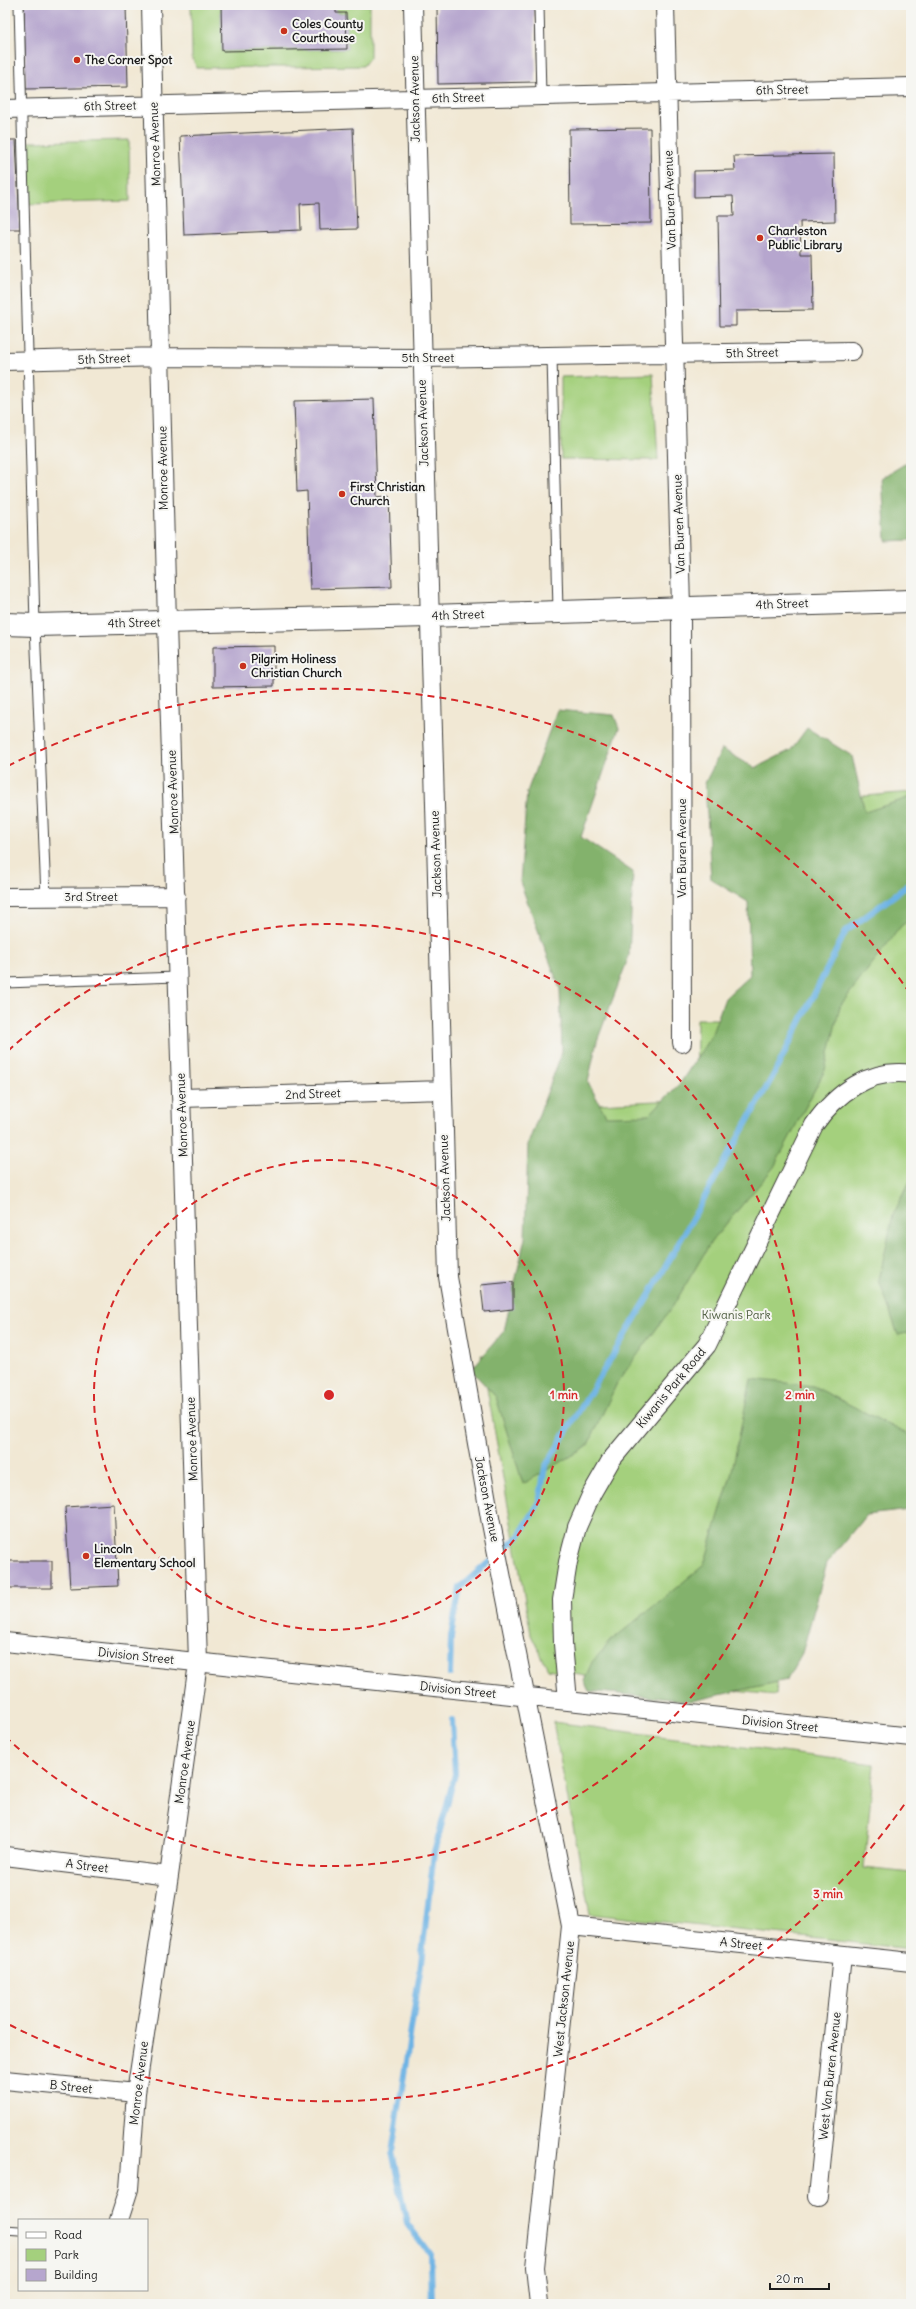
<svg xmlns="http://www.w3.org/2000/svg" width="916" height="2309" font-family="Delius,sans-serif">
  <rect width="100%" height="100%" fill="#f6f6f2"/>
  <filter id="ink" filterUnits="userSpaceOnUse"><feTurbulence type="fractalNoise" baseFrequency=".025" numOctaves="2"/><feDisplacementMap in="SourceGraphic" scale="8" xChannelSelector="R" yChannelSelector="G"/><feConvolveMatrix kernelMatrix="1 2 1 2 8 2 1 2 1" color-interpolation-filters="sRGB"/></filter>
  <filter id="wash" filterUnits="userSpaceOnUse"><feTurbulence type="fractalNoise" baseFrequency=".012" numOctaves="4" result="noise"/><feDisplacementMap in="SourceGraphic" scale="16" xChannelSelector="R" yChannelSelector="G"/><feGaussianBlur stdDeviation="0.9" result="paint"/><feColorMatrix in="noise" values="0 0 0 0 0 0 0 0 0 0 0 0 0 0 0 0 0 1.4 0 .05"/><feComposite in="paint" operator="in"/></filter>
  <g filter="url(#wash)">
    <rect width="100%" height="100%" fill="#f1e8d4"/>
    <path fill="#a4d07d" stroke="#60764c" d="M 191,5 L 221,5 L 222,51 L 347,49 L 346,13 L 336,13 L 336,5 L 370,5 L 370,57 L 363,66 L 197,68 L 192,58 Z
      M 129,140 L 130,201 L 29,204 L 28,142 Z
      M 653,374 L 658,460 L 561,459 L 561,377 Z
      M 911,792 L 911,1489 L 798,1478 L 776,1695 L 595,1678 L 548,1669 L 531,1634 L 481,1355 L 539,1358 L 579,1105 L 696,1099 L 697,1019 L 771,1019 L 780,795 L 865,796 Z
      M 553,1722 L 874,1764 L 864,1868 L 911,1873 L 911,1949 L 590,1914 Z"/>
    <path fill="#83b26c" stroke="#506744" d="M 911,460 L 911,540 L 886,541 L 882,478 Z
      M 557,710 L 614,715 L 619,728 L 581,837 L 633,872 L 629,956 L 597,1041 L 588,1082 L 606,1116 L 649,1115 L 681,1082 L 711,1036 L 725,998 L 750,975 L 748,902 L 711,879 L 705,783 L 722,749 L 755,768 L 791,750 L 807,728 L 852,756 L 865,812 L 911,797 L 911,919 L 901,926 L 840,1006 L 825,1070 L 774,1167 L 711,1242 L 673,1306 L 617,1383 L 587,1447 L 523,1484 L 496,1397 L 471,1370 L 504,1331 L 525,1238 L 528,1144 L 562,1052 L 560,989 L 520,882 L 527,792 Z
      M 911,1179 L 911,1332 L 898,1335 L 879,1280 L 893,1215 Z
      M 751,1379 L 813,1386 L 911,1436 L 911,1510 L 866,1515 L 827,1563 L 802,1653 L 787,1680 L 692,1701 L 589,1691 L 584,1681 L 592,1662 L 612,1640 L 704,1565 L 731,1475 Z"/>
    <g fill="none" stroke-linecap="round" stroke-linejoin="round">
      <path stroke="#6db3e4" stroke-width="6" d="M 450,1674 L 451,1636 L 460,1587 L 518,1537 L 539,1503 L 545,1467 L 650,1294 L 773,1076 L 846,931 L 911,883
        M 432,2304 L 431,2256 L 407,2223 L 392,2152 L 420,1972 L 434,1853 L 455,1774 L 452,1720"/>
    </g>
    <g id="blocks">
      <path fill="#b6a6ce" d="M 24,5 L 126,5 L 128,87 L 26,89 Z
        M 221,5 L 336,5 L 336,13 L 346,13 L 347,49 L 222,51 Z
        M 437,5 L 534,5 L 536,82 L 438,84 Z
        M 353,128 L 357,229 L 320,230 L 319,203 L 300,204 L 301,230 L 184,235 L 180,136 Z
        M 650,128 L 651,223 L 570,224 L 569,129 Z
        M 5,140 L 16,140 L 20,229 L 5,229 Z
        M 834,154 L 835,221 L 800,222 L 801,254 L 812,254 L 813,310 L 736,311 L 736,326 L 720,326 L 718,216 L 734,216 L 733,196 L 694,197 L 694,171 L 735,170 L 734,156 Z
        M 374,399 L 377,497 L 389,496 L 392,587 L 310,589 L 307,491 L 297,492 L 294,401 Z
        M 274,646 L 274,686 L 213,687 L 213,647 Z
        M 513,1282 L 513,1309 L 484,1312 L 481,1285 Z
        M 114,1504 L 118,1586 L 70,1588 L 65,1507 Z
        M 5,1561 L 52,1561 L 52,1588 L 5,1588 Z"/>
    </g>
  </g>
  <g filter="url(#ink)">
    <use href="#blocks" fill-opacity="0" stroke="#3c3b38" stroke-width="1"/>
    <g fill="none" stroke-linecap="round" stroke-linejoin="round">
      <g stroke="#3c3b38" stroke-width="11">
        <path id="service" d="M 19,5 L 35,625 L 46,897
          M 539,5 L 541,96
          M 552,356 L 558,611
          M 5,983 L 177,977
          M 5,2230 L 19,2231"/>
      </g>
      <g stroke="#3c3b38" stroke-width="20">
        <path id="minor" d="M 413,5 L 448,1277 L 490,1518 L 571,1926 L 535,2267 L 539,2304
          M 665,5 L 681,607 L 682,1043
          M 5,109 L 911,87
          M 5,361 L 161,357 L 421,358 L 852,351
          M 5,897 L 176,896
          M 182,1098 L 443,1090
          M 5,1642 L 911,1737
          M 568,1701 L 563,1644 L 562,1600 L 568,1562 L 577,1527 L 592,1493 L 611,1460 L 707,1345 L 814,1125 C 836,1093 870,1068 911,1074
          M 5,1856 L 169,1876
          M 571,1926 L 911,1962
          M 5,2080 L 136,2093
          M 818,2197 L 842,1955
          M 119,2220 L 129,2189 L 136,2093 L 169,1876 L 198,1663 L 167,623 L 151,5"/>
      </g>
      <g stroke="#3c3b38" stroke-width="24">
        <path id="tertiary" d="M 5,624 L 35,625 L 430,616 L 911,601"/>
      </g>
      <use href="#service" stroke="#fff" stroke-width="9"/>
      <use href="#minor" stroke="#fff" stroke-width="18"/>
      <use href="#tertiary" stroke="#fff" stroke-width="22"/>
    </g>
  </g>
  <g fill="none" stroke="#d62828" stroke-width="2" stroke-dasharray="7 5">
    <circle cx="329" cy="1395" r="235"/>
    <path d="M8 1051A471 471 0 1 1 8 1739"/>
    <path d="M911 1795A706 706 0 0 1 8 2024M8 766A706 706 0 0 1 911 995"/>
  </g>
  <g fill="#c8321e" stroke="#f6f6f2" stroke-width="1.5">
    <circle cx="284" cy="31" r="4"/>
    <circle cx="77" cy="60" r="4"/>
    <circle cx="760" cy="238" r="4"/>
    <circle cx="342" cy="494" r="4"/>
    <circle cx="243" cy="666" r="4"/>
    <circle cx="86" cy="1556" r="4"/>
  </g>
  <g text-anchor="middle" stroke-width="4" stroke-linejoin="round" paint-order="stroke">
    <g font-size="12" font-weight="bold" fill="#1c1c1c" stroke="#f6f6f2" text-anchor="start">
      <text x="292" y="28">Coles County<tspan x="292" dy="14">Courthouse</tspan></text>
      <text x="85" y="64">The Corner Spot</text>
      <text x="768" y="235">Charleston<tspan x="768" dy="14">Public Library</tspan></text>
      <text x="350" y="491">First Christian<tspan x="350" dy="14">Church</tspan></text>
      <text x="251" y="663">Pilgrim Holiness<tspan x="251" dy="14">Christian Church</tspan></text>
      <text x="94" y="1553">Lincoln<tspan x="94" dy="14">Elementary School</tspan></text>
    </g>
    <g font-size="12" fill="#1c1c1c" stroke="#f6f6f2">
      <text transform="translate(782 90) rotate(-1)" y="4">6th Street</text>
      <text transform="translate(458 98) rotate(-1)" y="4">6th Street</text>
      <text transform="translate(415 99) rotate(-91)" y="4">Jackson Avenue</text>
      <text transform="translate(110 106) rotate(-1)" y="4">6th Street</text>
      <text transform="translate(155 144) rotate(-92)" y="4">Monroe Avenue</text>
      <text transform="translate(670 200) rotate(-92)" y="4">Van Buren Avenue</text>
      <text transform="translate(752 353) rotate(-1)" y="4">5th Street</text>
      <text x="428" y="362">5th Street</text>
      <text transform="translate(104 359) rotate(-2)" y="4">5th Street</text>
      <text transform="translate(423 423) rotate(-92)" y="4">Jackson Avenue</text>
      <text transform="translate(163 468) rotate(-91)" y="4">Monroe Avenue</text>
      <text transform="translate(679 524) rotate(-92)" y="4">Van Buren Avenue</text>
      <text transform="translate(782 604) rotate(-2)" y="4">4th Street</text>
      <text transform="translate(458 615) rotate(-2)" y="4">4th Street</text>
      <text transform="translate(134 623) rotate(-1)" y="4">4th Street</text>
      <text transform="translate(173 792) rotate(-92)" y="4">Monroe Avenue</text>
      <text transform="translate(682 848) rotate(-90)" y="4">Van Buren Avenue</text>
      <text transform="translate(436 854) rotate(-92)" y="4">Jackson Avenue</text>
      <text x="91" y="901">3rd Street</text>
      <text transform="translate(313 1094) rotate(-2)" y="4">2nd Street</text>
      <text transform="translate(182 1115) rotate(-92)" y="4">Monroe Avenue</text>
      <text transform="translate(445 1178) rotate(-92)" y="4">Jackson Avenue</text>
      <text transform="translate(671 1388) rotate(-50)" y="4">Kiwanis Park Road</text>
      <text transform="translate(192 1439) rotate(-92)" y="4">Monroe Avenue</text>
      <text transform="translate(487 1499) rotate(79)" y="4">Jackson Avenue</text>
      <text transform="translate(136 1656) rotate(6)" y="4">Division Street</text>
      <text transform="translate(458 1690) rotate(6)" y="4">Division Street</text>
      <text transform="translate(780 1724) rotate(6)" y="4">Division Street</text>
      <text transform="translate(185 1762) rotate(-82)" y="4">Monroe Avenue</text>
      <text transform="translate(87 1866) rotate(7)" y="4">A Street</text>
      <text transform="translate(741 1944) rotate(6)" y="4">A Street</text>
      <text transform="translate(564 1999) rotate(-84)" y="4">West Jackson Avenue</text>
      <text transform="translate(830 2076) rotate(-84)" y="4">West Van Buren Avenue</text>
      <text transform="translate(139 2083) rotate(-83)" y="4">Monroe Avenue</text>
      <text transform="translate(71 2087) rotate(6)" y="4">B Street</text>
    </g>
    <g font-size="12" fill="#4c5b3e" stroke="#f6f6f2">
      <text x="736" y="1319">Kiwanis Park</text>
    </g>
  </g>
  <circle cx="329" cy="1395" r="6" fill="#d62828" stroke="#f6f6f2" stroke-width="2"/>
  <g font-size="12" text-anchor="middle" font-weight="bold" fill="#d62828" stroke="#f6f6f2" stroke-width="4" stroke-linejoin="round" paint-order="stroke">
    <text x="564" y="1399">1 min</text>
    <text x="800" y="1399">2 min</text>
    <text x="828" y="1898">3 min</text>
  </g>
  <rect width="916" height="2309" fill="none" stroke="#f6f6f2" stroke-width="20"/>
  <rect x="18" y="2219" width="130" height="72" fill="#f6f6f2" stroke="#9f9f9c"/>
  <rect x="26" y="2232" width="20" height="6" fill="#ffffff" stroke="#9f9f9c"/>
  <text x="54" y="2239" font-size="12" fill="#1c1c1c">Road</text>
  <rect x="26" y="2249" width="20" height="12" fill="#a4d07d" stroke="#9f9f9c"/>
  <text x="54" y="2259" font-size="12" fill="#1c1c1c">Park</text>
  <rect x="26" y="2269" width="20" height="12" fill="#b6a6ce" stroke="#9f9f9c"/>
  <text x="54" y="2279" font-size="12" fill="#1c1c1c">Building</text>
  <path d="M770 2283v6h59v-6" fill="none" stroke="#1c1c1c" stroke-width="2"/>
  <text x="776" y="2283" font-size="12" fill="#1c1c1c" stroke="#f6f6f2" stroke-width="3" paint-order="stroke">20 m</text>
</svg>
